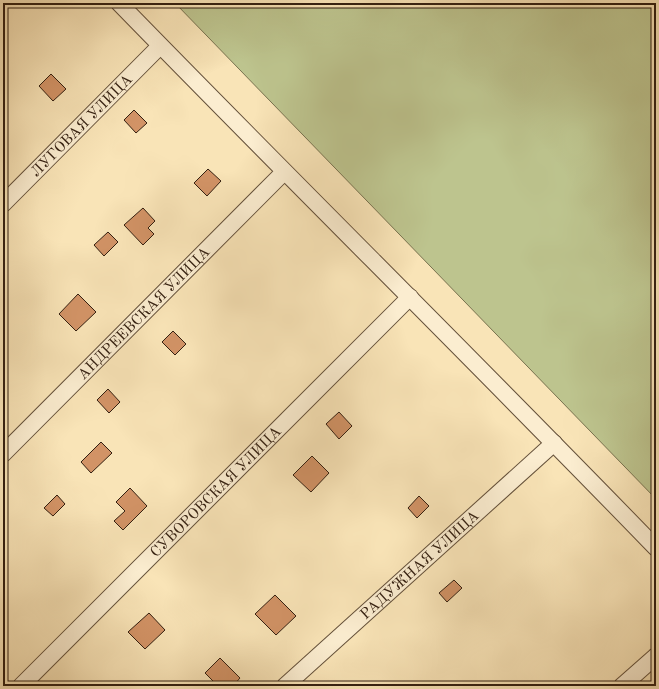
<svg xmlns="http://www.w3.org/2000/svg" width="659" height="689" font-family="'Old Standard TT',serif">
  <rect width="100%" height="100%" fill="#f9e4b7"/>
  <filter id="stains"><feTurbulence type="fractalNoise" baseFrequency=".005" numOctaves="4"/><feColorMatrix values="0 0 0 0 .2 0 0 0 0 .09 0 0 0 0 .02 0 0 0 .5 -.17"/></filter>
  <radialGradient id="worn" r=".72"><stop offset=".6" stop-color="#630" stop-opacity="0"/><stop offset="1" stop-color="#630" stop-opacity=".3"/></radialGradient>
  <path fill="#bdc48e" stroke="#78724f" d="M 175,3 L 656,3 L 656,499 Z"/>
  <path fill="#d29366" stroke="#331f10" d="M 51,74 L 66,89 L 53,101 L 39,86 Z
    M 134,110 L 147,123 L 136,133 L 124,120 Z
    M 208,169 L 221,181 L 207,196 L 194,183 Z
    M 143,208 L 155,221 L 148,228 L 154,234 L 143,245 L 124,225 Z
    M 108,232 L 118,242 L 104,256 L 94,245 Z
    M 78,294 L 96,312 L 76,331 L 59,314 Z
    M 173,331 L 186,344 L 175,355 L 162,342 Z
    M 108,389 L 120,402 L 109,413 L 97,400 Z
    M 339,412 L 352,426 L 339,439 L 326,424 Z
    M 101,442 L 112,453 L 91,473 L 81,462 Z
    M 312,456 L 329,473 L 311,492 L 293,475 Z
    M 130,488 L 147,506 L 123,530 L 114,521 L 125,511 L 116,502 Z
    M 57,495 L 65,504 L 53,516 L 44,508 Z
    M 419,496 L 429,506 L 417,518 L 408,508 Z
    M 454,580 L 462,588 L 447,602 L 439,593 Z
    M 275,595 L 296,616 L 276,635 L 255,614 Z
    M 149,613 L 165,630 L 145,649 L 128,632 Z
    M 220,658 L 240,678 L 233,686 L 218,686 L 205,673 Z"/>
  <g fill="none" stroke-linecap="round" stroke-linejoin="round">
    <g stroke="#64503a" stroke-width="18">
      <g id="street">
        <path d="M 119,3 C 297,186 479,365 656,548"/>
        <path id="s1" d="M 3,204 L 160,46"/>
        <path id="s2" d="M 3,454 L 284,172"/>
        <path id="s3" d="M 21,686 L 410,297"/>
        <path id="s4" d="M 285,686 L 554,443"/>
        <path d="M 622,686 L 656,656"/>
      </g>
    </g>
    <use href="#street" stroke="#fbedd0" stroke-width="16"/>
  </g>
  <g text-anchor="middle" stroke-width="4" stroke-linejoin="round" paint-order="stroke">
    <g font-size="15" fill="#331f10" stroke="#fbedd0">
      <text dy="5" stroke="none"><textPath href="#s1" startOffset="111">ЛУГОВАЯ УЛИЦА</textPath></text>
      <text dy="5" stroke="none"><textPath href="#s2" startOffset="199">АНДРЕЕВСКАЯ УЛИЦА</textPath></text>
      <text dy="5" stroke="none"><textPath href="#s3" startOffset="275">СУВОРОВСКАЯ УЛИЦА</textPath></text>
      <text dy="5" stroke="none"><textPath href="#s4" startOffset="181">РАДУЖНАЯ УЛИЦА</textPath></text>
    </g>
  </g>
  <rect width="659" height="689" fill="none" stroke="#f9e4b7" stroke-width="16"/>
  <rect x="4" y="4" width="651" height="681" fill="none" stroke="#331f10" stroke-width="2"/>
  <rect x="8" y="8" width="643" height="673" fill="none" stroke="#331f10"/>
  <rect width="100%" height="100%" filter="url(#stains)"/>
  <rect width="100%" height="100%" fill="url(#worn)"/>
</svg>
